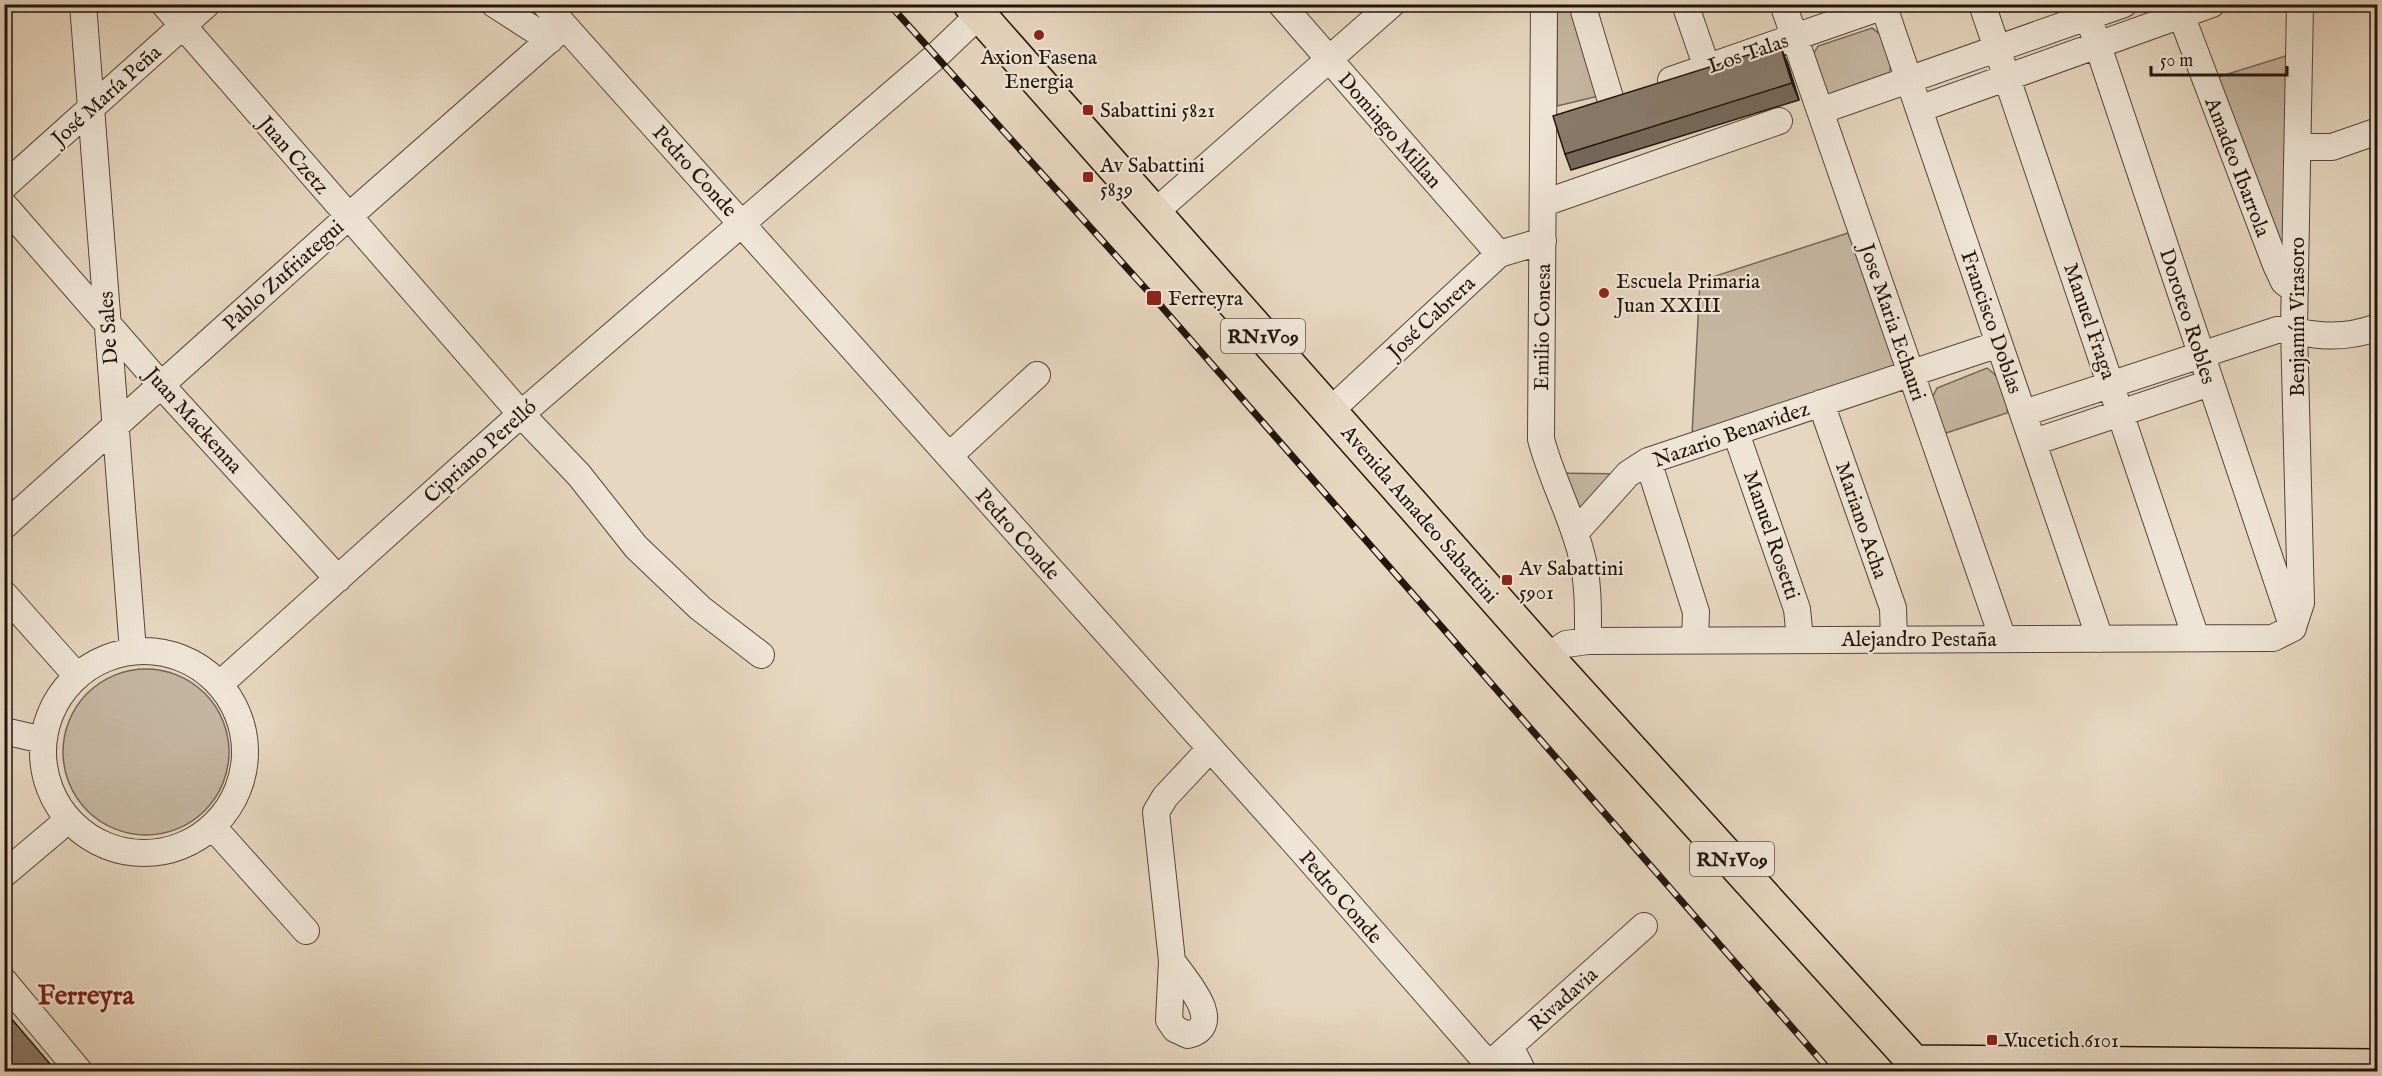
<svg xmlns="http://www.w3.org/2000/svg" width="2382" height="1076" font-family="'IM FELL English',serif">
  <rect width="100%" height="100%" fill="#e7d7c0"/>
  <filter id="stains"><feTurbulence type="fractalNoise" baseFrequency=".00333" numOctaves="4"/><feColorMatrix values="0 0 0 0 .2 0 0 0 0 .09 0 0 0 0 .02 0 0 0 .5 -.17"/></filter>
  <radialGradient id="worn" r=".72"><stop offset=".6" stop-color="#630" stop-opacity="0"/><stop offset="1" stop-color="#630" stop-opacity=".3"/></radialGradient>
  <path fill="#c6b6a1" stroke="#746656" stroke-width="1.5" d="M 1557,5 L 1572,5 L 1599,96 L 1557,106 Z
    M 1872,28 C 1892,41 1894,57 1888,79 L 1826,96 L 1812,56 L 1818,46 Z
    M 2289,55 L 2283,250 L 2215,78 Z
    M 1848,233 L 1897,366 L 1692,435 L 1700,281 Z
    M 1987,368 C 2002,379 2011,394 2007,413 L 1943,434 L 1931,400 L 1937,388 Z
    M 1551,473 L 1628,474 L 1575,533 Z
    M63 752a83 83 0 1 1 166 0a83 83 0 1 1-166 0Z"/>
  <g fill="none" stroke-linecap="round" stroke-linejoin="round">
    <g stroke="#534639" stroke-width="28">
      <path id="minor" d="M 83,4 L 133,651
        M 164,4 L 521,414 L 579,475 L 636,547 L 700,608 L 761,655
        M 494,4 L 550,40
        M 545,4 L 1303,852 L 1489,1065
        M 1281,4 L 1499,254
        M 1544,4 L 1541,439 C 1551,478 1571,514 1581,553 C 1589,582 1588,612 1588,641
        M 1582,4 L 1611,101
        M 1685,4 L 1707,68
        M 1783,4 L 2003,639
        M 1883,4 L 2100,639
        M 1982,4 L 2196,638
        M 2084,4 L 2293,628
        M 2177,4 L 2276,265 L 2284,282 L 2295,290
        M 1671,80 L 1884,6
        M 1919,109 L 2212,4
        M 1820,111 L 2124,4
        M 2298,147 L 2332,147 L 2378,131
        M 4,186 L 207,4
        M 1544,203 L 1779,121
        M 4,205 L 161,385 L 338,579
        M 1154,213 L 1392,4
        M 1821,403 L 1893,608 L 1894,639
        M 1330,411 L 1499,254 L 1543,241
        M 2024,413 L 2277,330 C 2292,329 2305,334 2320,335 C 2340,337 2359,334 2378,327
        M 1736,433 L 1797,609 L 1800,639
        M 2034,442 L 2210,383
        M 949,456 L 1037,375
        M 1648,461 L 1696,612 L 1695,640
        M 4,526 L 348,217 L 564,27
        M 1575,533 L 1628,474 L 1648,461 L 1999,344
        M 4,594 L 77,676
        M 2293,627 L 2301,603 L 2294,329 L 2300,4
        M43 752a101 101 0 1 1 202 0a101 101 0 1 1-202 0Z
        M 1547,657 L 1566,644 L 1588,641 L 2273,638 L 2293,628
        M 220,684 L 521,414 L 936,56 L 979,15
        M 4,731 L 43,740
        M 213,827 L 306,931
        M 4,874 L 68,820
        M 1172,961 C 1185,980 1227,1025 1188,1035 L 1175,1029 L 1169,1020 L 1172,961 L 1156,812 L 1165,797 L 1209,750
        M 4,981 L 80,1072
        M 1510,1046 L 1523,1072
        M 1481,1072 L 1644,926"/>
    </g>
    <g stroke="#22150c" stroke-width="36">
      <path id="major" d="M 970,4 L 1547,657 L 1923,1072
        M 1915,1062 L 2378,1066"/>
    </g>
    <use href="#minor" stroke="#efe5d6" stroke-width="26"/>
    <use href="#major" stroke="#e7d7c0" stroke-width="33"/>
    <g stroke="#22150c" stroke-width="7">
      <path id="rail" d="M 889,4 L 1154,298 L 1831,1072"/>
    </g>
    <use href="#rail" stroke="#efe5d6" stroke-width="4.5" stroke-dasharray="14" stroke-linecap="butt"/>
  </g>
  <path fill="#75695b" stroke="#22150c" stroke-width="1.5" d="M 1787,62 L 1799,100 L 1571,170 L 1565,154 Z"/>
  <path fill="#5f554a" stroke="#22150c" stroke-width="1.5" d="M 1780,45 L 1787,62 L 1799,100 L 1792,83 Z"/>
  <path fill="#887a6a" stroke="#22150c" stroke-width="1.5" d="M 1780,45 L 1792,83 L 1565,154 L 1553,116 Z
    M 4,1010 L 56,1071 L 4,1071 Z"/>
  <g fill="#8f2418" stroke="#efe5d6" stroke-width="2">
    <circle cx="1039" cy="35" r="6"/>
    <rect x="1082" y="104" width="12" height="12" rx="3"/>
    <rect x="1082" y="171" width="12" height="12" rx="3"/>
    <circle cx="1604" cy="293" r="6"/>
    <rect x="1146" y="290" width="16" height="16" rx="3"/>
    <rect x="1501" y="574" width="12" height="12" rx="3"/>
    <rect x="1986" y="1034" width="12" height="12" rx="3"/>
  </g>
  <g text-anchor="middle" stroke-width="4.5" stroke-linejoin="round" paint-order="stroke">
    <g fill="#efe5d6" stroke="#605349" stroke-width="1.5">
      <rect x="1221" y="319" width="84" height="34" rx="4.5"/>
      <rect x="1690" y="842" width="84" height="34" rx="4.5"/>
    </g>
    <g font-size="20" font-weight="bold" fill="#22150c">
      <text x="1263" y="343">RN1V09</text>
      <text x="1732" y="866">RN1V09</text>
    </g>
    <g font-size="21" fill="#22150c" stroke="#efe5d6">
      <text transform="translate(1748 53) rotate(-19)" y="7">Los Talas</text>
      <text transform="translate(106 95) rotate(-42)" y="7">José María Peña</text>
      <text transform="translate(1390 130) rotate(49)" y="7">Domingo Millan</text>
      <text transform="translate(294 155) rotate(49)" y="7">Juan Czetz</text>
      <text transform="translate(2238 167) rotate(69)" y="7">Amadeo Ibarrola</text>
      <text transform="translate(695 171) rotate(48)" y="7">Pedro Conde</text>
      <text transform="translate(283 275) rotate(-42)" y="7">Pablo Zufriategui</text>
      <text transform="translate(2188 316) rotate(72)" y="7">Doroteo Robles</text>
      <text transform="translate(1431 317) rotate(-43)" y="7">José Cabrera</text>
      <text transform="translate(2297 317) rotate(-90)" y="7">Benjamín Virasoro</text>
      <text transform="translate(2090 321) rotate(71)" y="7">Manuel Fraga</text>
      <text transform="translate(1893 322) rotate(71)" y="7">Jose Maria Echauri</text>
      <text transform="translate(1992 322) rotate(71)" y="7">Francisco Doblas</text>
      <text transform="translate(1542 327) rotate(-89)" y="7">Emilio Conesa</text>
      <text transform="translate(108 328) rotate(-94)" y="7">De Sales</text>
      <text transform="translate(194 420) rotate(48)" y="7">Juan Mackenna</text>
      <text transform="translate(1731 434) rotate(-19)" y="7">Nazario Benavidez</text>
      <text transform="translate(480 451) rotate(-42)" y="7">Cipriano Perelló</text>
      <text transform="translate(1420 514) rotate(49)" y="7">Avenida Amadeo Sabattini</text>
      <text transform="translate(1862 520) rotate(71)" y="7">Mariano Acha</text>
      <text transform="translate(1018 534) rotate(48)" y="7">Pedro Conde</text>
      <text transform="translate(1772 535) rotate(71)" y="7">Manuel Rosetti</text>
      <text x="1919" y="646">Alejandro Pestaña</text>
      <text transform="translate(1341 897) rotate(49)" y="7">Pedro Conde</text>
      <text transform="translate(1563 999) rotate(-42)" y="7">Rivadavia</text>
    </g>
    <g font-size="21" fill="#22150c" stroke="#efe5d6" text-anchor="start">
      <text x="1039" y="64" text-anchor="middle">Axion Fasena<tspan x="1039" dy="24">Energia</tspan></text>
      <text x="1100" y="117">Sabattini 5821</text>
      <text x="1100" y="172">Av Sabattini<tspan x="1100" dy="24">5839</tspan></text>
      <text x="1616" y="288">Escuela Primaria<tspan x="1616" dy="24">Juan XXIII</tspan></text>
      <text x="1168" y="305">Ferreyra</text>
      <text x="1519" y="575">Av Sabattini<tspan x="1519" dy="24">5901</tspan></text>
      <text x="2004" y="1047">Vucetich 6101</text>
    </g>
    <g font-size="27" font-weight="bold" fill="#7a1f14" stroke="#efe5d6">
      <text x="86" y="1004">Ferreyra</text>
    </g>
  </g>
  <rect width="2382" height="1076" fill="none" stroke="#e7d7c0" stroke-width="24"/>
  <rect x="6" y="6" width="2370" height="1064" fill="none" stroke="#22150c" stroke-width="3"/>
  <rect x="12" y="12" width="2358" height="1052" fill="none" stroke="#22150c" stroke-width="1.5"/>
  <path d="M2151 66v9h136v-9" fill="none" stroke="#22150c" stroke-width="3"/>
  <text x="2160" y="66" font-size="18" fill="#22150c" stroke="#efe5d6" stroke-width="4.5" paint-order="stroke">50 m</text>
  <rect width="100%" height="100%" filter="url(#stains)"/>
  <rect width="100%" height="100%" fill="url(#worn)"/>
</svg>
